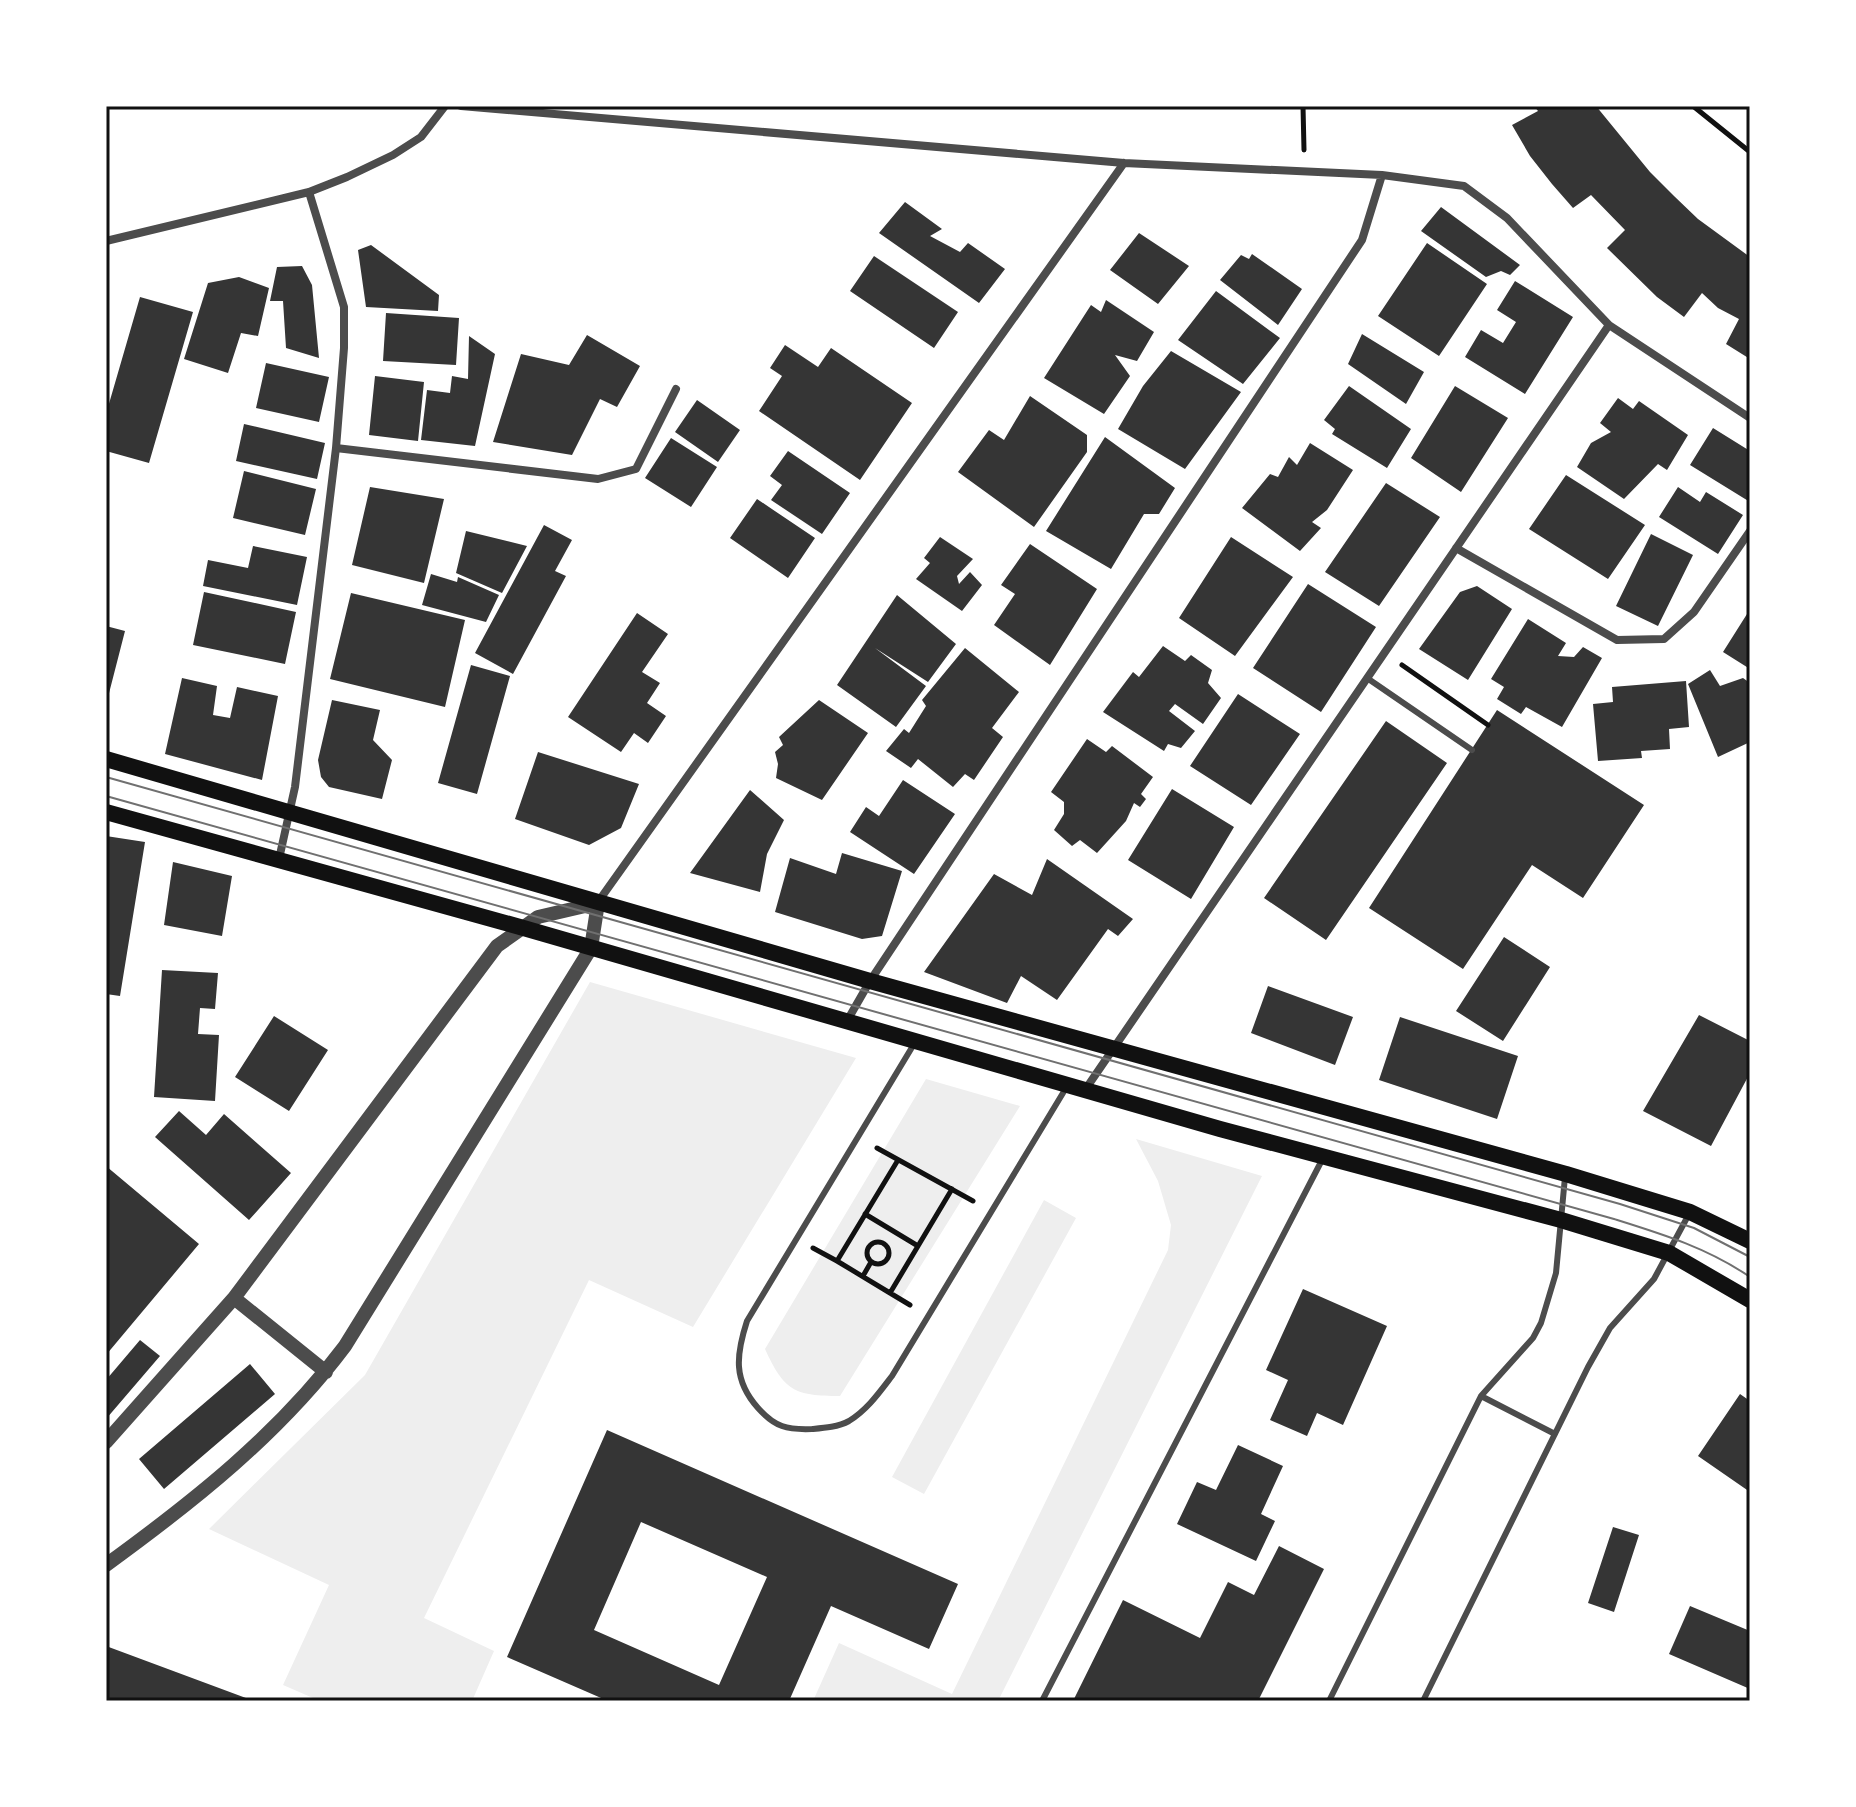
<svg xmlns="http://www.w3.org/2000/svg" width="1856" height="1807" font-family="'Space Grotesk',sans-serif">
  <rect width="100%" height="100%" fill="#fff"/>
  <path fill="#eee" d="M 590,982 L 856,1058 L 693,1327 L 589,1280 L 424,1618 L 494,1651 L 472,1701 L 320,1701 L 283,1685 L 329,1585 L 209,1529 L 365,1375 Z
    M 926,1079 L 1020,1106 L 840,1396 C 795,1396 784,1391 765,1349 Z
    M 1136,1139 L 1262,1176 L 998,1701 L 813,1701 L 839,1643 L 952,1694 L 1168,1250 L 1171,1225 L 1158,1181 Z
    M 1044,1200 L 1076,1218 L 924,1494 L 892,1477 Z"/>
  <path fill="#353535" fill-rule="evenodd" d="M 1534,106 L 1596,106 L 1650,172 L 1674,196 L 1698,219 L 1750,257 L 1750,359 L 1726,344 L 1739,319 L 1718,308 L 1702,293 L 1684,317 L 1657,297 L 1607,248 L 1625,230 L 1591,195 L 1573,208 L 1552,184 L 1530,156 L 1512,125 L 1538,111 Z
    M 905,202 L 942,229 L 930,236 L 960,252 L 968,243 L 1005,269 L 979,303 L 879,233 Z
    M 1441,207 L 1520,265 L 1510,275 L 1501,271 L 1486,277 L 1421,231 Z
    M 1139,233 L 1189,266 L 1158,304 L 1110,270 Z
    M 1427,243 L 1487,284 L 1439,356 L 1378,316 Z
    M 371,245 L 439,295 L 438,311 L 366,307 L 358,250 Z
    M 1252,254 L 1302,289 L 1278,325 L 1220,280 L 1241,255 L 1249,259 Z
    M 874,256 L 958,312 L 934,348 L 850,291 Z
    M 302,266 L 312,285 L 319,358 L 286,348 L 283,301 L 270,301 L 277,267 Z
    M 239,277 L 269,288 L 258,336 L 241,333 L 228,373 L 184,359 L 208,283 Z
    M 1515,281 L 1573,317 L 1525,394 L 1465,357 L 1481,330 L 1503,343 L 1516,322 L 1497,310 Z
    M 1216,291 L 1280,338 L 1243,384 L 1178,340 Z
    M 140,297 L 193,312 L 149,463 L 106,451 L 106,414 Z
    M 1106,300 L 1154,332 L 1137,361 L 1115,355 L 1130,376 L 1104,414 L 1044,378 L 1091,305 L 1101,312 Z
    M 386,313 L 459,318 L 456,365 L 383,361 Z
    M 1362,334 L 1424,372 L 1406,404 L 1348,364 Z
    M 587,335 L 640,366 L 617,407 L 600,399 L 572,455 L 493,442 L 521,354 L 569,365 Z
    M 469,336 L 495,354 L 475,446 L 421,440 L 427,390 L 450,393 L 452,376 L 468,379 Z
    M 785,345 L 818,367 L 831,348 L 912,403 L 860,480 L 759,411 L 782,376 L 770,368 Z
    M 1171,351 L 1241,392 L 1185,469 L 1118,429 L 1143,386 Z
    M 266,363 L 329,377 L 319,422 L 256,408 Z
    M 375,376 L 424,382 L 418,441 L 369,435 Z
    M 1349,386 L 1411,429 L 1387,468 L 1332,434 L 1335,429 L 1324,420 Z
    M 1455,386 L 1508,418 L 1461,492 L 1411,458 Z
    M 1030,396 L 1087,435 L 1087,452 L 1034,527 L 958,472 L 989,430 L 1004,440 Z
    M 1618,398 L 1633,409 L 1639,401 L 1688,435 L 1667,470 L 1658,464 L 1624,499 L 1577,467 L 1591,443 L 1611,432 L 1600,423 Z
    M 697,400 L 740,430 L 718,462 L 675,432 Z
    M 244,424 L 325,443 L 317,479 L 236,461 Z
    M 1713,428 L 1750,451 L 1750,502 L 1690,465 Z
    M 1105,437 L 1175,488 L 1159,514 L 1144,514 L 1111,569 L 1046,531 Z
    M 671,438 L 717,467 L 691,507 L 645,478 Z
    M 1310,443 L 1353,470 L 1327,510 L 1312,522 L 1321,528 L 1300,551 L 1242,508 L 1270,474 L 1278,477 L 1289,457 L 1297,465 Z
    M 788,451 L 850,493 L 822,534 L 771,500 L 782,485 L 770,476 Z
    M 244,471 L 316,489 L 305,535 L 233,518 Z
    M 1566,475 L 1645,525 L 1608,579 L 1529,529 Z
    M 1386,483 L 1440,517 L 1379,606 L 1325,572 Z
    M 370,487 L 444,499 L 424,583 L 352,565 Z
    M 1678,487 L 1700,502 L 1706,492 L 1743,515 L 1718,554 L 1659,517 Z
    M 757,499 L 815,538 L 788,578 L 730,538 Z
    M 544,525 L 572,540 L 555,571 L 566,576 L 513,674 L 475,653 Z
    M 466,531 L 527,546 L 502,593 L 456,573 Z
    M 1651,534 L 1693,555 L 1658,626 L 1616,606 Z
    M 940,537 L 973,559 L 957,576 L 959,584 L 970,572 L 982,585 L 962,611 L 916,579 L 930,563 L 924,558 Z
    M 1231,537 L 1293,577 L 1235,656 L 1179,618 Z
    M 1030,544 L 1097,589 L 1050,665 L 994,625 L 1015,594 L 1001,585 Z
    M 253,546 L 307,557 L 297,605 L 203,586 L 208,560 L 248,568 Z
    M 431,574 L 457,582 L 458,577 L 499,595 L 486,622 L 422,605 Z
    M 1308,584 L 1376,627 L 1321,712 L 1253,668 Z
    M 1477,586 L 1512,609 L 1468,680 L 1419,649 L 1460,592 Z
    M 204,592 L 296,612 L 285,664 L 193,645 Z
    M 351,593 L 465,620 L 445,707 L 330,679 Z
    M 897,595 L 956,644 L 928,682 L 875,648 L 926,686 L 896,727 L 837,685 Z
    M 637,613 L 668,634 L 642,672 L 660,683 L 647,703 L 666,716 L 648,743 L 634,733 L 621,752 L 568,717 Z
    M 1747,614 L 1750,617 L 1750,669 L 1723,652 Z
    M 1528,619 L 1566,643 L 1558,656 L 1574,657 L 1583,647 L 1602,658 L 1562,727 L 1526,707 L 1521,714 L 1497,699 L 1504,687 L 1491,679 Z
    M 106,626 L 125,631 L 107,701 L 106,701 Z
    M 1163,646 L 1185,661 L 1191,655 L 1212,670 L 1208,683 L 1221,698 L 1203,724 L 1175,704 L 1169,711 L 1195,731 L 1181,748 L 1168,744 L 1164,751 L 1103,712 L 1133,672 L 1139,677 Z
    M 965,648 L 1019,692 L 992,728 L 1003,737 L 974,780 L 965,774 L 953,787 L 918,759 L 911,768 L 886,751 L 904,729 L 909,733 L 926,706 L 922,700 Z
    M 471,665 L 510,676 L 477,794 L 438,783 Z
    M 1710,670 L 1720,686 L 1743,678 L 1750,683 L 1750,742 L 1718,757 L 1688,684 Z
    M 182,678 L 217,686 L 213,715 L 230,718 L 237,687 L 278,696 L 262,780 L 165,754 Z
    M 1686,681 L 1689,727 L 1669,729 L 1670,749 L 1641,751 L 1642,758 L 1598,761 L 1593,704 L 1613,702 L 1612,687 Z
    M 1238,694 L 1300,734 L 1251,805 L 1190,766 Z
    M 332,700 L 380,710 L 373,740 L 392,760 L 382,799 L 329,787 L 321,777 L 318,760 Z
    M 819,700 L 868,733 L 822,800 L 776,778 L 778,764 L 775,752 L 783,745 L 779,737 Z
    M 1497,710 L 1644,805 L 1583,898 L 1532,865 L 1463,969 L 1369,908 Z
    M 1386,721 L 1447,763 L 1326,940 L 1264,898 Z
    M 1087,739 L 1106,752 L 1112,746 L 1153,777 L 1141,794 L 1146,799 L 1140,807 L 1134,803 L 1126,821 L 1097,853 L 1080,840 L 1072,846 L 1054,830 L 1064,814 L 1064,802 L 1051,792 Z
    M 538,752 L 639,784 L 621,828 L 589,845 L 515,819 Z
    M 903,780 L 955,814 L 914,874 L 850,832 L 866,807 L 879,816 Z
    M 1172,789 L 1234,827 L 1191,899 L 1128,860 Z
    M 750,790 L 784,820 L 767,854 L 760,892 L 690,873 Z
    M 106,836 L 145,842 L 120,996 L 106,994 Z
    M 842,853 L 902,871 L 882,936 L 862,939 L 775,912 L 790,858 L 836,874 Z
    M 1047,859 L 1133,919 L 1118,936 L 1108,929 L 1057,1000 L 1021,976 L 1007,1003 L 924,972 L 994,874 L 1032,895 Z
    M 173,862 L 232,876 L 222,936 L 164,925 Z
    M 1504,937 L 1550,967 L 1503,1041 L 1456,1011 Z
    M 162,970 L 218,973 L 215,1009 L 200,1008 L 198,1034 L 219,1035 L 215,1101 L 154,1097 Z
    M 1268,986 L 1353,1017 L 1335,1065 L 1251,1033 Z
    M 1699,1015 L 1750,1041 L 1750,1073 L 1711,1146 L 1643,1111 Z
    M 274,1016 L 328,1050 L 289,1111 L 235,1077 Z
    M 1400,1017 L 1518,1056 L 1497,1119 L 1379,1080 Z
    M 179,1111 L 206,1135 L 224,1114 L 291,1173 L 249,1220 L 155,1137 Z
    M 106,1166 L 199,1244 L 106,1355 Z
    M 1303,1289 L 1387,1326 L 1343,1425 L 1317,1413 L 1307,1436 L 1270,1420 L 1288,1380 L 1266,1370 Z
    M 140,1340 L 160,1356 L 106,1419 L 106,1380 Z
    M 250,1364 L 275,1394 L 164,1489 L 139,1459 Z
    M 1740,1394 L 1750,1401 L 1750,1492 L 1698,1456 Z
    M 607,1430 L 958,1584 L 929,1649 L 831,1606 L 789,1701 L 608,1701 L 507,1657 ZM 641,1522 L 767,1577 L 719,1685 L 594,1630 Z
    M 1238,1445 L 1283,1466 L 1261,1514 L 1275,1521 L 1256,1561 L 1177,1524 L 1197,1482 L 1216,1490 Z
    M 1613,1527 L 1639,1535 L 1614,1612 L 1588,1603 Z
    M 1279,1546 L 1324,1569 L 1258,1701 L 1073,1701 L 1123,1600 L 1200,1638 L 1228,1582 L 1254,1595 Z
    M 1690,1606 L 1750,1631 L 1750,1689 L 1669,1654 Z
    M 106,1646 L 254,1701 L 106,1701 Z"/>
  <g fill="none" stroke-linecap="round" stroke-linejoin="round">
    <path stroke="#111" stroke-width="5" d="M 1303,106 L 1304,150
      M 1693,106 L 1750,152
      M 1402,665 L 1488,725
      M 877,1148 L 973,1201
      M 898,1160 L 837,1261 L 890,1293 L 952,1189
      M 865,1214 L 918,1246
      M867 1253a11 11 0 1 1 22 0a11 11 0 1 1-22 0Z
      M 813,1248 L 837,1261
      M 863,1276 L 871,1262
      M 890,1293 L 910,1305"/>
    <path stroke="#4c4c4c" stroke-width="6" d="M 1367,678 L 1472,750
      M 914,1044 L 747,1321 C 736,1355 733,1380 758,1408 C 775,1427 787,1430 812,1429 C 824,1428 838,1427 849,1421 C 867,1410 879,1393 892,1376 L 1066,1088
      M 1481,1396 L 1555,1434
      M 1042,1701 L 1322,1160
      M 1329,1701 L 1481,1396 L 1533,1338 L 1541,1323 L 1556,1273 L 1565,1177
      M 1423,1701 L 1588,1367 L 1610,1328 L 1654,1279 L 1689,1214"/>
    <path stroke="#4c4c4c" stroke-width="8" d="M 461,106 L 1124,163 L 1382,175 L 1464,186 L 1507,218 L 1609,325 L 1750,418
      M 106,241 L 309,192 L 347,177 L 393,155 L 421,137 L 445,106
      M 336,448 L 598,479 L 636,469 L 676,389
      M 1456,548 L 1617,640 L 1664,639 L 1694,612 L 1750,531
      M 279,859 L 295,787 L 336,448 L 344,348 L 344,307 L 309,192
      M 598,902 L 1124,163
      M 847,1021 L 870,981 L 1362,240 L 1382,175
      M 1085,1090 L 1609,325"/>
    <path stroke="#4c4c4c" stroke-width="14" d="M 234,1298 L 326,1372
      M 106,1442 L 234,1298 L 497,946 L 538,917 L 598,903 L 591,948 L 345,1346 C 279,1434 194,1501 106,1565"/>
    <path stroke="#111" stroke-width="16" d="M 106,759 L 870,981 L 1566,1174 L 1690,1212 L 1750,1241
      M 106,812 L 520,927 L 1220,1129 L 1561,1220 L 1669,1253 L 1750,1300"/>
    <path stroke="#707070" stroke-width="2" d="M 106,777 L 1620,1204 L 1694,1228 L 1750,1257
      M 106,796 L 1614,1219 C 1662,1234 1708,1248 1750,1277"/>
  </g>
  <rect width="1856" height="1807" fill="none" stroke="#ffffff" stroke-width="216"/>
  <rect x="108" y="108" width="1640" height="1591" fill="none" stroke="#111" stroke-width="3"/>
</svg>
